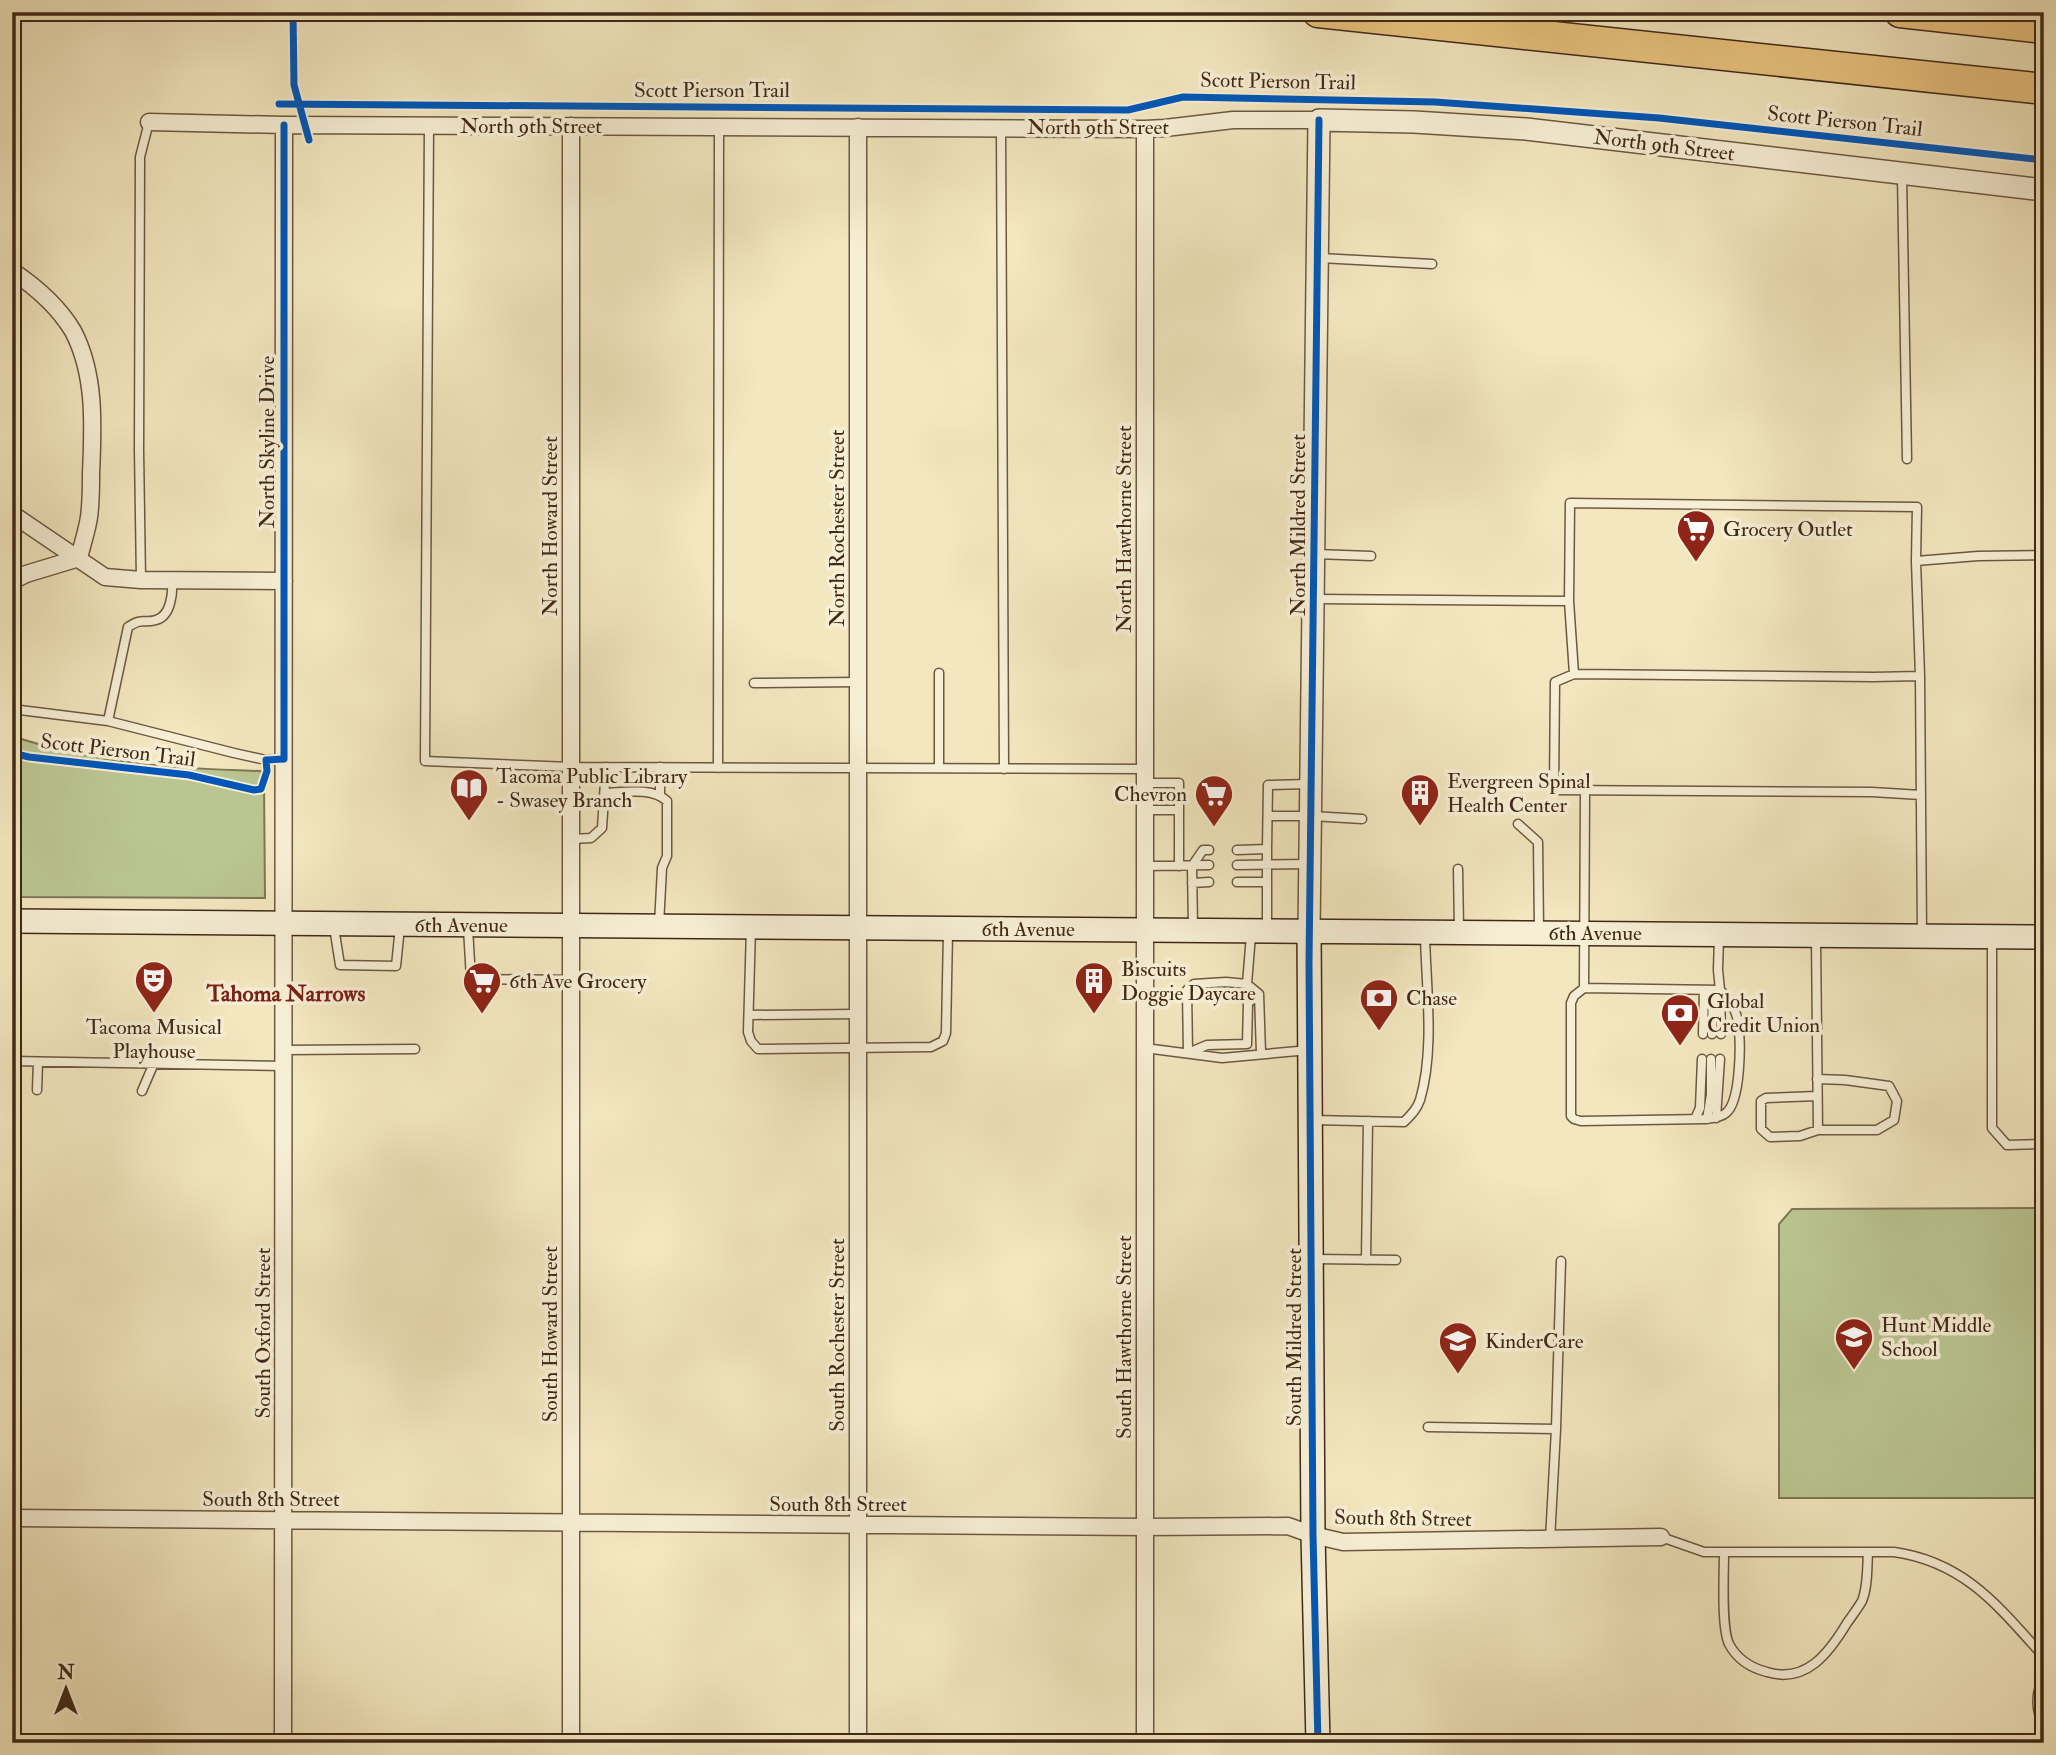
<svg xmlns="http://www.w3.org/2000/svg" width="2056" height="1755" font-family="'IM FELL Double Pica',serif">
  <rect width="100%" height="100%" fill="#f3e7bf"/>
  <filter id="stains"><feTurbulence type="fractalNoise" baseFrequency=".00286" numOctaves="4"/><feColorMatrix values="0 0 0 0 .2 0 0 0 0 .09 0 0 0 0 .02 0 0 0 .5 -.17"/></filter>
  <radialGradient id="worn" r=".72"><stop offset=".6" stop-color="#630" stop-opacity="0"/><stop offset="1" stop-color="#630" stop-opacity=".3"/></radialGradient>
  <path fill="#bac592" stroke="#7d7655" stroke-width="2" d="M 12,736 C 93,763 176,769 261,771 L 264,782 L 265,898 L 20,897 L 17,864 L 12,863 Z
    M 2044,1208 L 2044,1498 L 1779,1498 L 1779,1224 L 1792,1209 Z"/>
  <g fill="none" stroke-linecap="round" stroke-linejoin="round">
    <g stroke="#6d5842" stroke-width="11">
      <path id="service" d="M 429,125 L 425,761 L 571,767 L 1145,769
        M 1001,128 L 1004,769
        M 1902,176 L 1907,459
        M 1320,258 L 1432,264
        M 1315,554 L 1371,556
        M 1916,561 L 1978,556 L 2044,555
        M 141,580 L 139,450 L 140,157 L 149,122
        M 1315,599 L 1569,601
        M 939,673 L 939,768
        M 1574,674 L 1569,601 L 1570,503 L 1917,507 L 1916,561 L 1920,676 L 1922,935
        M 1920,676 L 1873,677 L 1574,674 L 1555,682 L 1554,790 L 1872,792 L 1921,795
        M 754,683 L 858,682
        M 12,709 L 108,721 L 128,627 C 144,617 142,624 156,620 C 171,616 173,593 172,580
        M 108,721 L 234,753 L 266,760 L 284,759
        M 718,768 L 719,127
        M 1145,783 L 1179,783 L 1179,810 L 1145,810
        M 606,793 C 626,792 652,787 667,801 L 667,856 L 662,868 L 659,925
        M 660,794 L 660,767
        M 1179,810 L 1179,866
        M 1268,816 L 1312,816 L 1362,819
        M 1518,824 L 1538,842 L 1539,930
        M 571,839 L 591,838 L 602,828 L 606,767
        M 1267,849 L 1268,785 L 1309,784
        M 1237,850 L 1267,849 L 1267,927
        M 1237,865 L 1308,864
        M 1145,866 L 1209,865
        M 1458,869 L 1459,929
        M 1237,882 L 1267,882
        M 1192,883 L 1209,882
        M 334,927 L 340,965 L 396,966 L 400,927
        M 1193,927 L 1192,866 L 1203,850 L 1209,850
        M 468,928 L 471,979 L 571,980
        M 751,928 L 748,1032 L 751,1041 L 758,1049 L 931,1047 L 943,1041 L 946,1033 L 948,932
        M 1719,937 L 1718,970 L 1720,990 C 1729,998 1737,1011 1738,1023 C 1741,1042 1741,1101 1726,1113 C 1720,1118 1712,1118 1705,1119 L 1581,1121 L 1574,1119 L 1571,1116 L 1571,1003 L 1574,996 L 1584,988 L 1720,990 L 1721,1034
        M 1816,938 L 1818,1130
        M 1992,939 L 1992,1128 L 2007,1145 L 2044,1144
        M 1247,984 L 1251,935
        M 1584,988 L 1585,790
        M 1259,994 L 1248,1003 L 1247,1044 L 1207,1045 L 1188,1053 L 1187,990 L 1194,984 L 1226,982 L 1247,984 L 1259,994 L 1261,1053
        M 749,1015 L 858,1014
        M 1703,1034 L 1704,990
        M 1712,1034 L 1713,990
        M 1145,1048 L 1222,1058 L 1309,1050
        M 284,1050 L 415,1049
        M 12,1061 L 284,1066
        M 1817,1079 L 1845,1080 L 1889,1086 L 1897,1101 L 1894,1120 L 1877,1130 L 1818,1130 L 1800,1136 L 1770,1137 L 1761,1129 L 1761,1101 L 1766,1098 L 1817,1096
        M 37,1090 L 38,1062
        M 142,1091 L 154,1063
        M 1716,1118 L 1720,1059
        M 1695,1119 L 1700,1108 L 1702,1059
        M 1707,1119 L 1711,1095 L 1711,1059
        M 1313,1120 L 1404,1122 C 1411,1115 1417,1109 1420,1100 C 1435,1049 1426,987 1425,935
        M 1315,1259 L 1396,1260
        M 1366,1260 L 1368,1121
        M 1428,1427 L 1556,1429
        M 1661,1537 L 1704,1552 L 1894,1552 C 1965,1562 1999,1607 2044,1657
        M 1550,1540 L 1556,1429 L 1561,1261
        M 1724,1552 C 1724,1573 1721,1627 1729,1644 C 1737,1659 1751,1668 1767,1672 C 1806,1684 1829,1653 1847,1623 C 1852,1616 1858,1608 1862,1601 C 1868,1586 1867,1568 1868,1552
        M 2044,1677 C 2035,1694 2035,1709 2044,1726"/>
    </g>
    <g stroke="#6d5842" stroke-width="19">
      <path id="minor" d="M 149,122 L 284,125 L 1145,129 L 1165,128 L 1233,120 L 1319,120
        M 12,271 C 36,287 58,306 73,331 C 96,375 93,426 91,474 C 91,488 91,503 89,517 C 87,531 82,545 79,558
        M 12,514 L 105,577 L 141,580 L 284,581
        M 12,581 L 26,574 L 79,558
        M 12,1518 L 1145,1527 L 1288,1526 L 1313,1535 L 1343,1542 L 1661,1537
        M 283,1743 L 284,125
        M 571,1743 L 571,126
        M 858,1743 L 858,127
        M 1145,1743 L 1145,129"/>
    </g>
    <g stroke="#6d5842" stroke-width="24">
      <path id="tertiary" d="M 1309,930 L 1319,120 L 1414,122 L 1526,129 L 2044,190"/>
    </g>
    <g stroke="#402818" stroke-width="26">
      <path id="secondary" d="M 12,921 L 2044,937
        M 1309,930 L 1313,1535 L 1318,1743"/>
    </g>
    <g stroke="#402818" stroke-width="33">
      <path id="motorway" d="M 1318,12 L 2044,89
        M 1900,12 L 2044,28"/>
    </g>
    <use href="#service" stroke="#f7efd5" stroke-width="8"/>
    <use href="#minor" stroke="#f7efd5" stroke-width="16"/>
    <use href="#tertiary" stroke="#f7efd5" stroke-width="21"/>
    <use href="#secondary" stroke="#f7efd5" stroke-width="23"/>
    <use href="#motorway" stroke="#eac480" stroke-width="30"/>
    <g stroke="#f7efd5" stroke-width="11">
      <path id="cycleway" d="M 293,12 L 294,85 L 309,140
        M 279,104 L 1128,110 L 1183,97 L 1435,102 L 1659,118 L 2044,160
        M 12,753 L 29,757 L 189,775 L 254,790 L 261,789 L 267,771 L 266,760 L 284,759 L 284,125
        M 1318,1743 L 1313,1535 L 1309,964 L 1319,120"/>
    </g>
    <use href="#cycleway" stroke="#0057b8" stroke-width="7"/>
  </g>
  <defs>
    <g id="supermarket-pin" transform="scale(2.0125)"><path d="M0 17L-7.5 6A9.5 9.5 0 1 1 7.5 6Z" fill="#8f2418" stroke="#f7efd5"/><path d="M-6-5.5h2.5l.6 2H6L4.5 2H-2.5L-4.4-4H-6ZM-1.5 3.2a1.3 1.3 0 1 0 .1 0ZM3 3.2a1.3 1.3 0 1 0 .1 0Z" fill="#fff"/></g>
    <g id="library-pin" transform="scale(2.0125)"><path d="M0 17L-7.5 6A9.5 9.5 0 1 1 7.5 6Z" fill="#8f2418" stroke="#f7efd5"/><path d="M-6-4Q-3-5.5-.7-3.5V5Q-3 3-6 4ZM6-4Q3-5.5 .7-3.5V5Q3 3 6 4Z" fill="#fff"/></g>
    <g id="building-pin" transform="scale(2.0125)"><path d="M0 17L-7.5 6A9.5 9.5 0 1 1 7.5 6Z" fill="#8f2418" stroke="#f7efd5"/><path d="M-4-6H4V6H1V3H-1V6H-4ZM-2.5-4.3h1.7v1.8h-1.7ZM.8-4.3h1.7v1.8H.8ZM-2.5-1h1.7V.8h-1.7ZM.8-1h1.7V.8H.8Z" fill="#fff"/></g>
    <g id="theatre-pin" transform="scale(2.0125)"><path d="M0 17L-7.5 6A9.5 9.5 0 1 1 7.5 6Z" fill="#8f2418" stroke="#f7efd5"/><path d="M-5-5.5Q0-4 5-5.5V0Q5 5 0 6Q-5 5-5 0ZM-3.3-2.5H-1v1.5H-3.3ZM1-2.5H3.3v1.5H1ZM-2.8 1Q0 5.5 2.8 1Z" fill="#fff"/></g>
    <g id="bank-pin" transform="scale(2.0125)"><path d="M0 17L-7.5 6A9.5 9.5 0 1 1 7.5 6Z" fill="#8f2418" stroke="#f7efd5"/><path d="M-6-4H6V4H-6ZM0-2.3a2.3 2.3 0 1 0 0 4.6a2.3 2.3 0 1 0 0-4.6Z" fill="#fff"/></g>
    <g id="school-pin" transform="scale(2.0125)"><path d="M0 17L-7.5 6A9.5 9.5 0 1 1 7.5 6Z" fill="#8f2418" stroke="#f7efd5"/><path d="M0-5L7-2L0 1L-7-2ZM-4 1L0 2.5L4 1V4Q0 6-4 4Z" fill="#fff"/></g>
  </defs>
  <g fill-rule="evenodd">
    <use href="#supermarket-pin" x="1696" y="529"/>
    <use href="#library-pin" x="469" y="788"/>
    <use href="#building-pin" x="1420" y="793"/>
    <use href="#supermarket-pin" x="1214" y="794"/>
    <use href="#theatre-pin" x="154" y="980"/>
    <use href="#supermarket-pin" x="482" y="981"/>
    <use href="#building-pin" x="1094" y="981"/>
    <use href="#bank-pin" x="1379" y="998"/>
    <use href="#bank-pin" x="1680" y="1013"/>
    <use href="#school-pin" x="1854" y="1337"/>
    <use href="#school-pin" x="1458" y="1341"/>
  </g>
  <g text-anchor="middle" stroke-width="7" stroke-linejoin="round" paint-order="stroke">
    <g font-size="21" fill="#402818" stroke="#f7efd5">
      <text transform="translate(1278 81) rotate(1)" y="7">Scott Pierson Trail</text>
      <text x="712" y="97">Scott Pierson Trail</text>
      <text transform="translate(1845 121) rotate(6)" y="7">Scott Pierson Trail</text>
      <text x="531" y="133">North 9th Street</text>
      <text x="1098" y="134">North 9th Street</text>
      <text transform="translate(1664 145) rotate(7)" y="7">North 9th Street</text>
      <text transform="translate(267 442) rotate(-90)" y="7">North Skyline Drive</text>
      <text transform="translate(1298 525) rotate(-90)" y="7">North Mildred Street</text>
      <text transform="translate(550 526) rotate(-90)" y="7">North Howard Street</text>
      <text transform="translate(837 528) rotate(-90)" y="7">North Rochester Street</text>
      <text transform="translate(1124 529) rotate(-90)" y="7">North Hawthorne Street</text>
      <text transform="translate(118 750) rotate(7)" y="7">Scott Pierson Trail</text>
      <text x="461" y="932">6th Avenue</text>
      <text x="1028" y="936">6th Avenue</text>
      <text x="1595" y="940">6th Avenue</text>
      <text transform="translate(263 1333) rotate(-90)" y="7">South Oxford Street</text>
      <text transform="translate(550 1334) rotate(-90)" y="7">South Howard Street</text>
      <text transform="translate(837 1335) rotate(-90)" y="7">South Rochester Street</text>
      <text transform="translate(1124 1337) rotate(-90)" y="7">South Hawthorne Street</text>
      <text transform="translate(1294 1337) rotate(-90)" y="7">South Mildred Street</text>
      <text x="271" y="1506">South 8th Street</text>
      <text x="838" y="1511">South 8th Street</text>
      <text transform="translate(1403 1518) rotate(1)" y="7">South 8th Street</text>
    </g>
    <g font-size="21" fill="#402818" stroke="#f7efd5" text-anchor="start">
      <text x="1723" y="536">Grocery Outlet</text>
      <text x="496" y="783">Tacoma Public Library<tspan x="496" dy="24">- Swasey Branch</tspan></text>
      <text x="1447" y="788">Evergreen Spinal<tspan x="1447" dy="24">Health Center</tspan></text>
      <text x="1187" y="801" text-anchor="end">Chevron</text>
      <text x="1121" y="976">Biscuits<tspan x="1121" dy="24">Doggie Daycare</tspan></text>
      <text x="509" y="988">6th Ave Grocery</text>
      <text x="1406" y="1005">Chase</text>
      <text x="1707" y="1008">Global<tspan x="1707" dy="24">Credit Union</tspan></text>
      <text x="154" y="1034" text-anchor="middle">Tacoma Musical<tspan x="154" dy="24">Playhouse</tspan></text>
      <text x="1881" y="1332">Hunt Middle<tspan x="1881" dy="24">School</tspan></text>
      <text x="1485" y="1348">KinderCare</text>
    </g>
    <g font-size="23" font-weight="bold" fill="#7a1f14" stroke="#f7efd5">
      <text x="286" y="1001">Tahoma Narrows</text>
    </g>
  </g>
  <rect width="2056" height="1755" fill="none" stroke="#f3e7bf" stroke-width="42"/>
  <rect x="14" y="14" width="2028" height="1727" fill="none" stroke="#402818" stroke-width="3.5"/>
  <rect x="21" y="21" width="2014" height="1713" fill="none" stroke="#402818" stroke-width="2"/>
  <g transform="translate(66 1689)" stroke="#f7efd5" stroke-width="5" paint-order="stroke">
  <path d="M0-5L12 26L0 18L-12 26Z" fill="#402818"/>
  <text y="-10" font-size="19" font-weight="bold" text-anchor="middle" fill="#402818">N</text>
  </g>
  <rect width="100%" height="100%" filter="url(#stains)"/>
  <rect width="100%" height="100%" fill="url(#worn)"/>
</svg>
